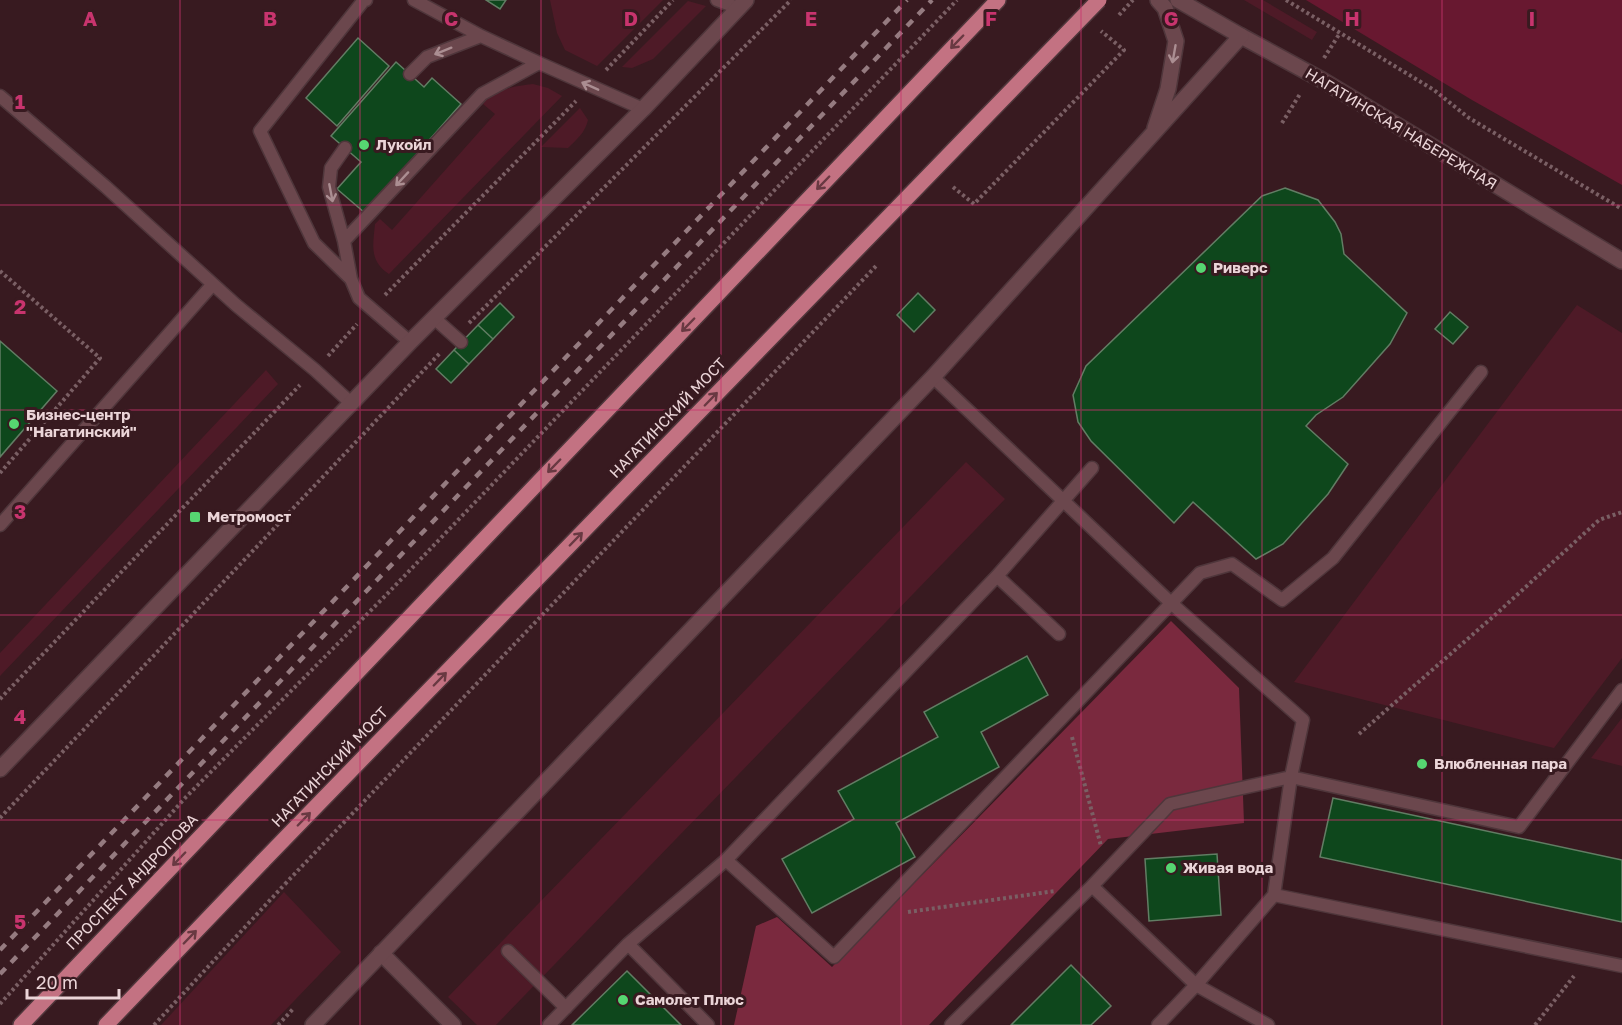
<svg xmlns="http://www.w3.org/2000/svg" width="1622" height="1025" font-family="'Golos Text',sans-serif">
  <rect width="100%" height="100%" fill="#381a20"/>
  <path fill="#4e1a27" d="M 550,0 L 663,0 L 597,66 L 565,50 L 557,33 Z
    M 1244,0 L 1263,0 L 1317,32 L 1312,40 Z
    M 688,1 L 706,6 L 653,59 L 632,68 L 622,67 Z
    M 533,84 L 548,88 L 562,96 L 389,274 C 369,261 373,245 375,224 L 380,219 L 392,230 L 495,114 L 483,104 C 495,89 515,86 533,84 Z
    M 580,108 L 588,120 C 585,133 577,139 568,148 L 541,147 Z
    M 1577,305 L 1622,333 L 1622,658 L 1554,748 L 1294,682 Z
    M 266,370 L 278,384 L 0,676 L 0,653 Z
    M 966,462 L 1005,499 L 496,1025 L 477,1025 L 448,997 Z
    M 1622,718 L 1622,766 L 1591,758 Z
    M 284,892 L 341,952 L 271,1025 L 161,1025 Z"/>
  <path fill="#7a293e" d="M 1171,621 L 1239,688 L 1244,823 L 1108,839 L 929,1025 L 734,1025 L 756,926 L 777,917 L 832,967 Z"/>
  <path fill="#681830" d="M 1306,0 L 1622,0 L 1622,185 L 1472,100 Z"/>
  <path fill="#0e471c" stroke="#627d64" stroke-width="1.5" d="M 486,0 L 506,0 L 500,9 Z
    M 358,38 L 389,66 L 337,126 L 306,98 Z
    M 396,62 L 424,87 L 432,78 L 461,104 L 365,213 L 337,189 L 361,162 L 331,136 Z
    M 1285,188 L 1318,200 L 1335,222 L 1341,234 L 1344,254 L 1407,313 L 1390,344 L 1343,397 L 1316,415 L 1306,426 L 1348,464 L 1328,494 L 1283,544 L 1256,559 L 1193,502 L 1174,523 L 1091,441 L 1078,422 L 1073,395 L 1086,366 L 1262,196 Z
    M 918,293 L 935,310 L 914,332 L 897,315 Z
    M 500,303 L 514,317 L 493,339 L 478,325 Z
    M 1450,312 L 1468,327 L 1453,344 L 1435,329 Z
    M 478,325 L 493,339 L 469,364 L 454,350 Z
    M 0,341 L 57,391 L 0,457 Z
    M 454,350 L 469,364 L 451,383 L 436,369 Z
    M 1027,656 L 1048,695 L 981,732 L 999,767 L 896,823 L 915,857 L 812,913 L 782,859 L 854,819 L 838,791 L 938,737 L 924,712 Z
    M 1333,798 L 1622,860 L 1622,922 L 1320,857 Z
    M 1217,854 L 1221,915 L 1149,921 L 1145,859 Z
    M 1071,965 L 1111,1006 L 1091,1025 L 1011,1025 Z
    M 627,971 L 681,1025 L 572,1025 Z"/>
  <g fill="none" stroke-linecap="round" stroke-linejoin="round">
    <g stroke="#4f363b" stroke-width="15">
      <path id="service" d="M 414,0 L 481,36 L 539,63
        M 717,0 L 738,8
        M 410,74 L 427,57 L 481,36
        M 0,96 L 106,187 L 236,305 L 315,370 L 351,403
        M 344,241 L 329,187 L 331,168 L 345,148
        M 351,279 L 314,243 L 260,131 L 364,0 L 366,0
        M 434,318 L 461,342
        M 410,342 L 359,298 L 351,279 L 344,241 L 482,94 L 539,63 L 643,109
        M 933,377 L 1171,603 L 1303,720 L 1291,777 L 1274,895 L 1196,985 L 1158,1025
        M 0,525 L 213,284
        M 997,576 L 1092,468
        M 1059,634 L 997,576 L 726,860 L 834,957 L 1200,573 L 1232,564 L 1282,600 L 1333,558 L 1481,372
        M 1092,886 L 1196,985 L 1268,1025
        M 1274,895 L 1622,966
        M 628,944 L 726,860
        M 508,951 L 566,1008
        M 549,1025 L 628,944 L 708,1025
        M 951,1025 L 1092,886 L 1170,804 L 1291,777 L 1519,827 L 1622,690"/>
    </g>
    <g stroke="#4f363b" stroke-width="18">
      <path id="minor" d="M 381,953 L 453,1025"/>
    </g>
    <g stroke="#4f363b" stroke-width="18">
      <path id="tertiary" d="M 1241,36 L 1322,80 L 1622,261"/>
    </g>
    <g stroke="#4f363b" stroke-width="18">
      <path id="secondary" d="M 1155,128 L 1168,89 L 1176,41 L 1165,8 L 1158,0
        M 0,769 L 410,342 L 643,109 L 746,0
        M 313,1025 L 933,377 L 1241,36 L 1178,0"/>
    </g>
    <g stroke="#4f363b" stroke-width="18">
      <path id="primary" d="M 21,1025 L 998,0
        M 106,1025 L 263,861"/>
    </g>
    <path stroke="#7a5f64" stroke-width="4" stroke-dasharray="3 3" stroke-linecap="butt" d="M 1286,0 L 1434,90 L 1469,118 L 1622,209
      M 1324,58 L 1340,33
      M 606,70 L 673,0
      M 1282,123 L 1300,94
      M 953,187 L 974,204 L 1124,50 L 1101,31
      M 0,271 L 100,358 L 0,473
      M 385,295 L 576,101
      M 469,323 L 791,0
      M 328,356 L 357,324
      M 0,699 L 300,385
      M 1359,734 L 1495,615 L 1599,520 L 1622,512
      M 1072,737 L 1101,846
      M 0,818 L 441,352
      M 908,912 L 1055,891
      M 0,1004 L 186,797 L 389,592 L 957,0
      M 154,1025 L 285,884
      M 278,1025 L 294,1008
      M 1535,1025 L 1574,976"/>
    <use href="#service" stroke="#6b474d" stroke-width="12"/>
    <use href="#minor" stroke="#6b474d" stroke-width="15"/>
    <use href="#tertiary" stroke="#6b474d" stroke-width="15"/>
    <use href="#secondary" stroke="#6b474d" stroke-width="15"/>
    <use href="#primary" stroke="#c37282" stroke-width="15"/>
    <path stroke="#957b80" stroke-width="4.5" stroke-dasharray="8 8" stroke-linecap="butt" d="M 0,950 L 907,0
      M 0,974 L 932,0"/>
    <g stroke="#4f363b" stroke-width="18" stroke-linecap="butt">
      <path id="primary-bridge" d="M 263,861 L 1099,0"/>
    </g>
    <path stroke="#7a5f64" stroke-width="4" stroke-dasharray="3 3" stroke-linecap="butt" d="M 1119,15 L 1133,0
      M 285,884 L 876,266"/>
    <use href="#primary-bridge" stroke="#c37282" stroke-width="15"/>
  </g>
  <defs><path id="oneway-shaft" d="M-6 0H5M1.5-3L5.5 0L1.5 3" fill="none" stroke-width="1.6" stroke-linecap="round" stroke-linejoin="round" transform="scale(1.5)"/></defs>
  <g stroke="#693942">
    <use href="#oneway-shaft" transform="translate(957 42) rotate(134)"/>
    <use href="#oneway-shaft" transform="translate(823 183) rotate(134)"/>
    <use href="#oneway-shaft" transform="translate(688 325) rotate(134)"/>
    <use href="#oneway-shaft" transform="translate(711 399) rotate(-46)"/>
    <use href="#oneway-shaft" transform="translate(554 466) rotate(134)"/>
    <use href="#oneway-shaft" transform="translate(576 539) rotate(-46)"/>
    <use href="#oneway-shaft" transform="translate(440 679) rotate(-46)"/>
    <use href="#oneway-shaft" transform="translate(304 819) rotate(-46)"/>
    <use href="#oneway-shaft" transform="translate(179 859) rotate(134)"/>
    <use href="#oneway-shaft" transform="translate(190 937) rotate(-46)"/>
  </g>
  <g stroke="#ab8e92">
    <use href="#oneway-shaft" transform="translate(443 51) rotate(158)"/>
    <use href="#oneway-shaft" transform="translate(1174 54) rotate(100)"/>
    <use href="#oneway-shaft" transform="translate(590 86) rotate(-156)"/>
    <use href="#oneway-shaft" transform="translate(402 179) rotate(133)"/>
    <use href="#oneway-shaft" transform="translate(331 193) rotate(79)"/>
  </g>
  <path fill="none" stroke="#c8346e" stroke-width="1.5" stroke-opacity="0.55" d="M 180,0 L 180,1025M 360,0 L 360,1025M 541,0 L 541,1025M 721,0 L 721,1025M 901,0 L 901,1025M 1081,0 L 1081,1025M 1262,0 L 1262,1025M 1442,0 L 1442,1025M 0,205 L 1622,205M 0,410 L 1622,410M 0,615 L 1622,615M 0,820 L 1622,820"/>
  <g fill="#56d671" stroke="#381a20" stroke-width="2">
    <circle cx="364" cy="145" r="6"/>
    <circle cx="1201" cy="268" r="6"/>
    <circle cx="14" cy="424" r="6"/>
    <rect x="189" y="511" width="12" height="12" rx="3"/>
    <circle cx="1422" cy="764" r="6"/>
    <circle cx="1171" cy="868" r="6"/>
    <circle cx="623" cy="1000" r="6"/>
  </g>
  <g text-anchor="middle" stroke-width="6" stroke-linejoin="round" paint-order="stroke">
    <g font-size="15" fill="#ebd5d8" stroke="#381a20">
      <text transform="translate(1401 129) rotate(31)" y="5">НАГАТИНСКАЯ НАБЕРЕЖНАЯ</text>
      <text transform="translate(668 418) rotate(-46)" y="5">НАГАТИНСКИЙ МОСТ</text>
      <text transform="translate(330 767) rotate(-46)" y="5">НАГАТИНСКИЙ МОСТ</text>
      <text transform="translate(132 882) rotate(-46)" y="5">ПРОСПЕКТ АНДРОПОВА</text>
    </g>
    <g font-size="15" font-weight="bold" fill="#ebd5d8" stroke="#381a20" text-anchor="start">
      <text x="376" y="150">Лукойл</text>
      <text x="1213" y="273">Риверс</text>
      <text x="26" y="420">Бизнес-центр<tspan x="26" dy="17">"Нагатинский"</tspan></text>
      <text x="207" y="522">Метромост</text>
      <text x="1434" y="769">Влюбленная пара</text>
      <text x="1183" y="873">Живая вода</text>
      <text x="635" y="1005">Самолет Плюс</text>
    </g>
  </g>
  <g font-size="20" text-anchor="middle" font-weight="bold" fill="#c8346e" stroke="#381a20" stroke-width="6" stroke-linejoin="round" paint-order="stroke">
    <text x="90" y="26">A</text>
    <text x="270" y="26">B</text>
    <text x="451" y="26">C</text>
    <text x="631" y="26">D</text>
    <text x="811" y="26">E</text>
    <text x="991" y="26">F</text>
    <text x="1171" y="26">G</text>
    <text x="1352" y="26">H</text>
    <text x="1532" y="26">I</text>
    <text x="20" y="109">1</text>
    <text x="20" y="314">2</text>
    <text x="20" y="519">3</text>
    <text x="20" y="724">4</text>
    <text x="20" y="929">5</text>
  </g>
  <path d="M27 989v9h92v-9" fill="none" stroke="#ebd5d8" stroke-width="3"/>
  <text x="36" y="989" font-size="18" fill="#ebd5d8" stroke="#381a20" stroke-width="4.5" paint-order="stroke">20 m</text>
</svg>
